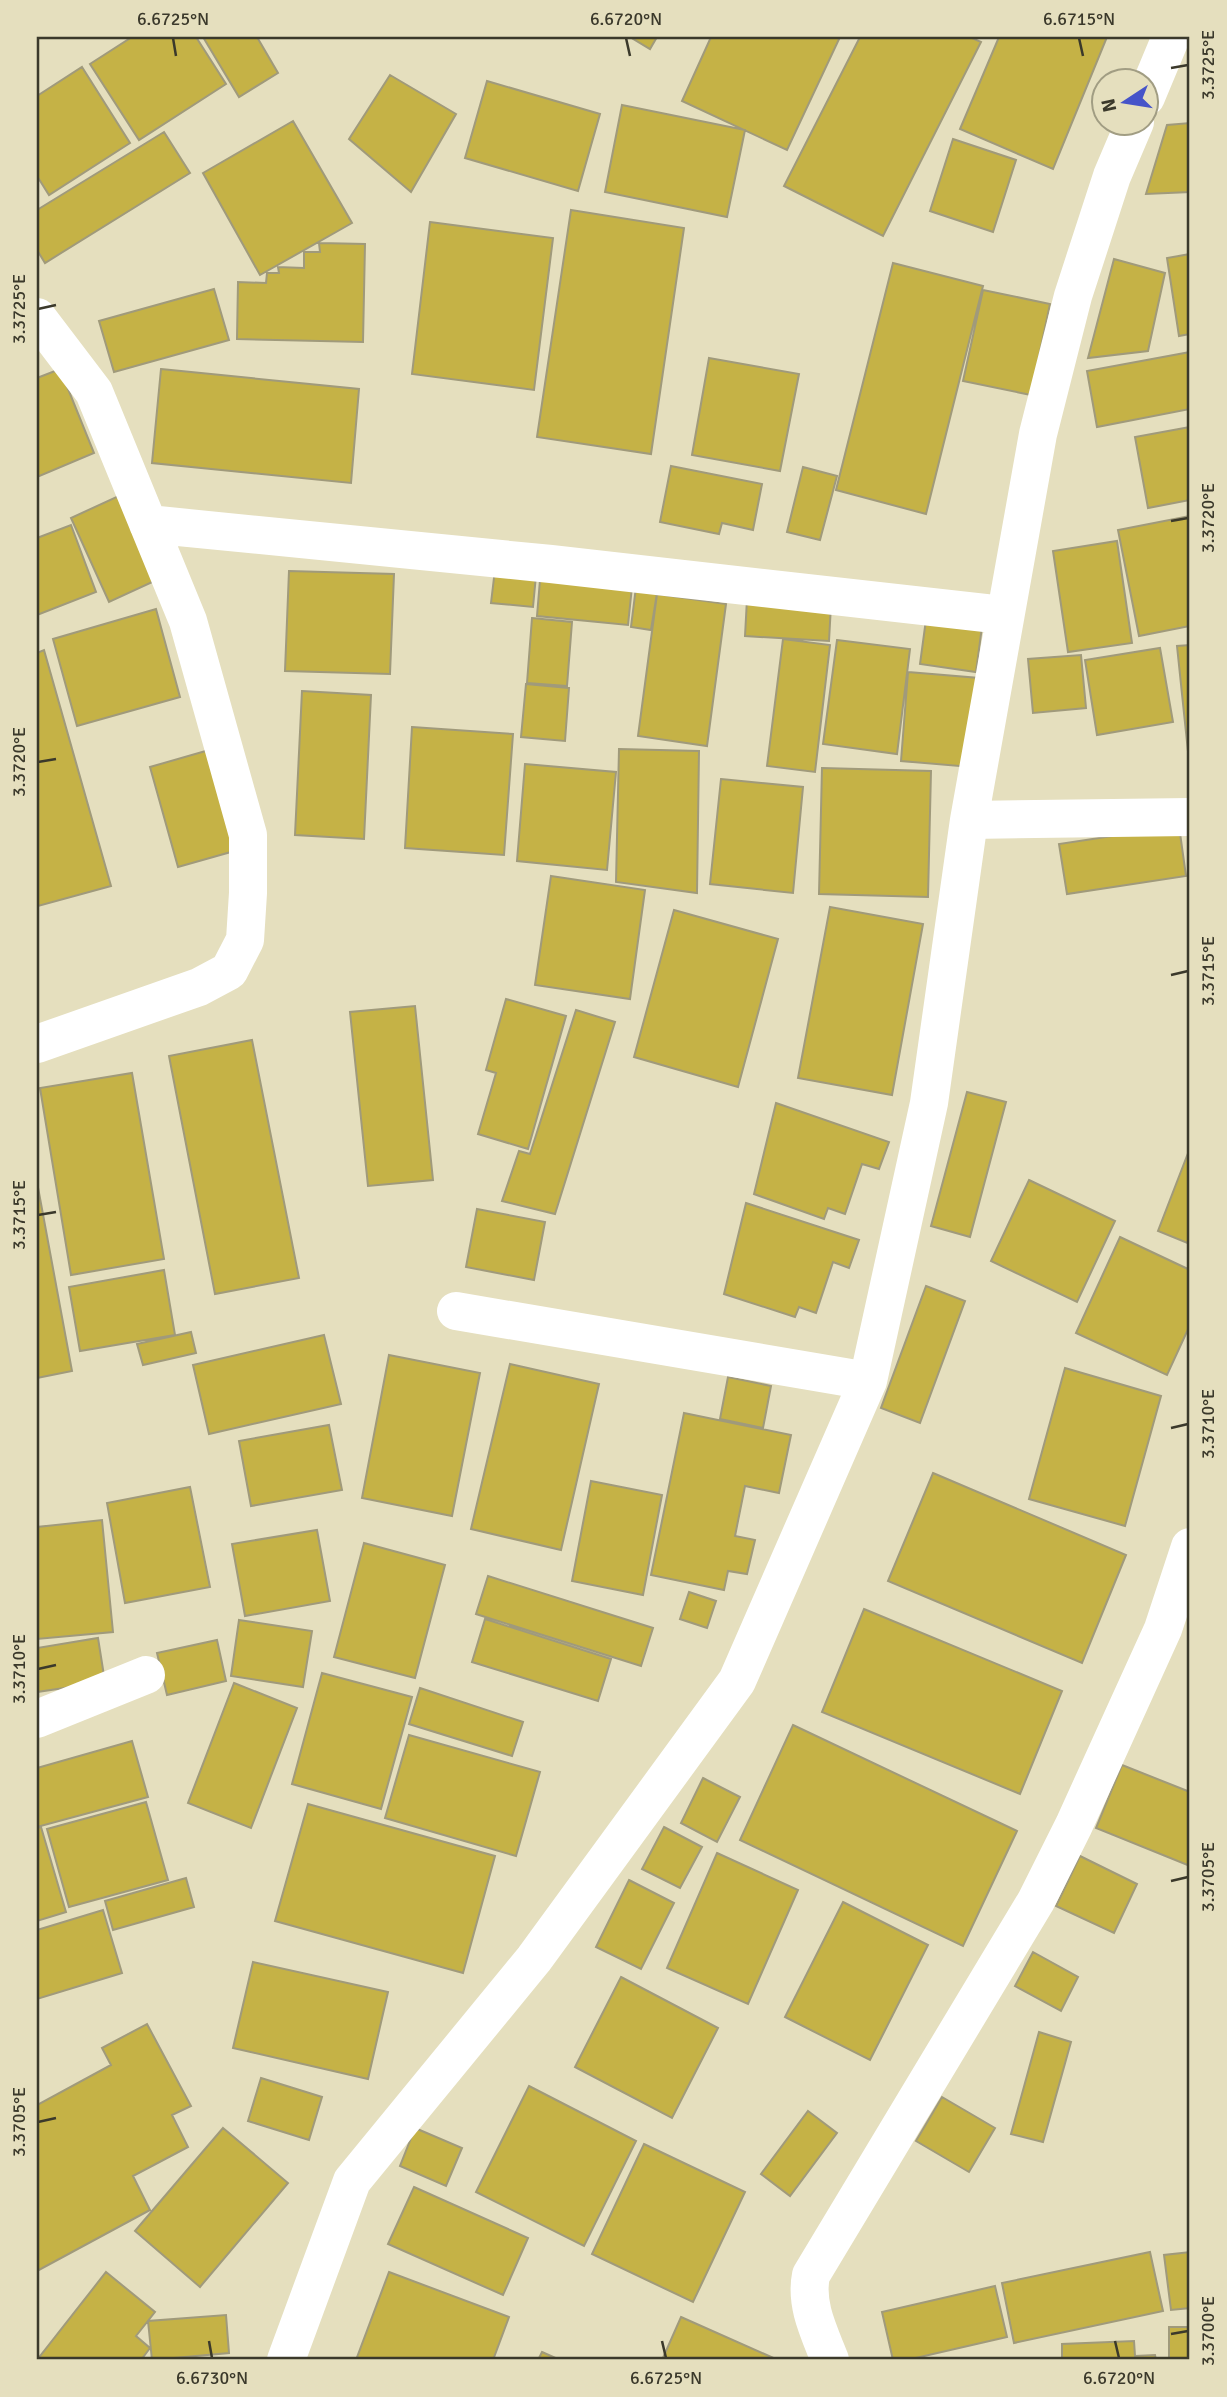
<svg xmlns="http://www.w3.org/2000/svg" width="1227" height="2397" font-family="Signika,sans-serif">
  <rect width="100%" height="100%" fill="#e5dfbe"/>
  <path fill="#c5b246" stroke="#a09a7b" stroke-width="2" d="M 132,37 L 196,37 L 226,84 L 139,140 L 90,64 Z
    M 203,37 L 257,37 L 278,73 L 239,97 Z
    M 630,37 L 657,37 L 650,49 Z
    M 711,37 L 840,37 L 787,150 L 682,101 Z
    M 860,37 L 970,37 L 981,42 L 883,236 L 784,186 Z
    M 999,37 L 1107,37 L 1053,169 L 960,129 Z
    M 82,67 L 130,143 L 49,195 L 37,176 L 37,96 Z
    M 390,75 L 456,114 L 411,192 L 349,139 Z
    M 487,81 L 600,114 L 578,191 L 465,158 Z
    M 622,105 L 745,130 L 727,217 L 605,192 Z
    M 293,121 L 352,223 L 260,275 L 203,173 Z
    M 1190,123 L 1190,192 L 1146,194 L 1167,125 Z
    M 164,132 L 190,173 L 45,263 L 37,250 L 37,210 Z
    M 953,139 L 1016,160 L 993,232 L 930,211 Z
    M 571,210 L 684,228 L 651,454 L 537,437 Z
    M 430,222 L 553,238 L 534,390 L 412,374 Z
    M 319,243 L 365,244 L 363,342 L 237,339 L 238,282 L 266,283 L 267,273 L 279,273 L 278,267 L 304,268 L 304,252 L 320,252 Z
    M 1190,254 L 1190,334 L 1179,336 L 1167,258 Z
    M 1114,259 L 1165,273 L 1148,351 L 1088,358 Z
    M 893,263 L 983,286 L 926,514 L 836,490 Z
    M 214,289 L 229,340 L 114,372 L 99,321 Z
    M 983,290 L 1050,304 L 1031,395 L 963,381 Z
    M 1190,352 L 1190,409 L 1097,427 L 1087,371 Z
    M 709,358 L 799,374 L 780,471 L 692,455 Z
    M 60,369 L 94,453 L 37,477 L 37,378 Z
    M 161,369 L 359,389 L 351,483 L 152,463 Z
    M 1190,427 L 1190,500 L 1148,508 L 1135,437 Z
    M 671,466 L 762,484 L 753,530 L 722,523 L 719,534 L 660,522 Z
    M 803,467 L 837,476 L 820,540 L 787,532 Z
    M 123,494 L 161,578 L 109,602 L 71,518 Z
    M 1190,516 L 1190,626 L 1139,636 L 1118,530 Z
    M 71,525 L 96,592 L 37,615 L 37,538 Z
    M 1117,541 L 1132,643 L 1068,652 L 1053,551 Z
    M 496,561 L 537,565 L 533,607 L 491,603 Z
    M 541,568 L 633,577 L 628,625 L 537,616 Z
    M 289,571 L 394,574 L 390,674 L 285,671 Z
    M 637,579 L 659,581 L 651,630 L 631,627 Z
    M 657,594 L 726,604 L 707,746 L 638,736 Z
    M 747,599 L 831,605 L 829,641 L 745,636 Z
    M 156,609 L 180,697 L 77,726 L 53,639 Z
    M 927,612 L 983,619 L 976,672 L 920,664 Z
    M 532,618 L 572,622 L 567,686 L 527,683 Z
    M 783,639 L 830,645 L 815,772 L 767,766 Z
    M 837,640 L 910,649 L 897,754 L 823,744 Z
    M 1190,645 L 1190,760 L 1189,761 L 1177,646 Z
    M 1160,648 L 1173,722 L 1097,735 L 1085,660 Z
    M 44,650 L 111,886 L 38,906 L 37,653 Z
    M 1081,655 L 1086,708 L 1033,713 L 1028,659 Z
    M 908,672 L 979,678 L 971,767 L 901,761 Z
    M 526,684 L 569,688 L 565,741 L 521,737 Z
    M 302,691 L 371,695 L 364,839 L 295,835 Z
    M 412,727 L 513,734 L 504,855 L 405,848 Z
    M 216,748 L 245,848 L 178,867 L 150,767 Z
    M 619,749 L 699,751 L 697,893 L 616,882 Z
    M 525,764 L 616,772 L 607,870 L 517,861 Z
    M 822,768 L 931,771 L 928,897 L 819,894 Z
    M 721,779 L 803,787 L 793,893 L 710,884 Z
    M 1179,826 L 1186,876 L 1067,894 L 1059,844 Z
    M 551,876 L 645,890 L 630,999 L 535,985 Z
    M 830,907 L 923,924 L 892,1095 L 798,1078 Z
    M 674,910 L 778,939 L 738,1087 L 634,1057 Z
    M 506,999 L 566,1016 L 528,1149 L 478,1134 L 496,1073 L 486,1070 Z
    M 415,1006 L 433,1180 L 368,1186 L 350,1012 Z
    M 576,1010 L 615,1022 L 555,1214 L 502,1201 L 519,1151 L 530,1154 Z
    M 252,1040 L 299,1278 L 215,1294 L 169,1056 Z
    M 132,1073 L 164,1259 L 71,1275 L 40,1088 Z
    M 967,1092 L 1006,1102 L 970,1237 L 931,1226 Z
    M 776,1103 L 889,1142 L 879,1169 L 862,1164 L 845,1214 L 828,1208 L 824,1219 L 754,1194 Z
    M 1190,1148 L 1190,1244 L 1158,1231 Z
    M 1029,1180 L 1115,1221 L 1077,1302 L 991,1261 Z
    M 37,1182 L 72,1371 L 37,1378 Z
    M 746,1203 L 859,1240 L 849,1268 L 833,1262 L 816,1313 L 799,1307 L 795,1317 L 724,1294 Z
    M 477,1209 L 545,1222 L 534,1280 L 466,1267 Z
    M 1120,1237 L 1190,1270 L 1190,1325 L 1167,1375 L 1076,1333 Z
    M 164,1270 L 175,1335 L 80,1351 L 69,1287 Z
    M 926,1286 L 965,1301 L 920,1423 L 881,1408 Z
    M 191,1332 L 196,1353 L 143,1365 L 137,1344 Z
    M 324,1335 L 341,1404 L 209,1434 L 193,1365 Z
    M 389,1355 L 480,1373 L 452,1516 L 362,1498 Z
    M 510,1364 L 599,1384 L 561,1550 L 471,1529 Z
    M 1065,1368 L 1161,1396 L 1125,1526 L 1029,1499 Z
    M 728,1377 L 771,1386 L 763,1428 L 720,1419 Z
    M 684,1413 L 791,1435 L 779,1493 L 745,1486 L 735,1536 L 755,1540 L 747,1574 L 728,1571 L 724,1590 L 651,1575 Z
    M 329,1425 L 342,1490 L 251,1506 L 239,1441 Z
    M 933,1473 L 1126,1555 L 1082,1663 L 888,1581 Z
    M 591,1481 L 662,1495 L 643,1595 L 572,1581 Z
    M 190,1487 L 210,1587 L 125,1603 L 107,1503 Z
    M 102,1520 L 113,1632 L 37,1639 L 37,1527 Z
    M 317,1530 L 330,1601 L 245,1616 L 232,1544 Z
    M 364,1543 L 445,1565 L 415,1678 L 334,1657 Z
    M 488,1576 L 653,1628 L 641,1666 L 476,1614 Z
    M 689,1592 L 716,1601 L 707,1628 L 680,1619 Z
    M 864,1609 L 1062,1691 L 1020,1794 L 822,1712 Z
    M 485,1619 L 611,1659 L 598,1701 L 472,1662 Z
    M 239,1620 L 312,1631 L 303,1687 L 231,1676 Z
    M 98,1638 L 105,1682 L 37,1692 L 37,1648 Z
    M 217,1640 L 226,1681 L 167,1695 L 157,1653 Z
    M 322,1673 L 412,1697 L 381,1809 L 292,1784 Z
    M 234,1683 L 297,1708 L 251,1828 L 188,1803 Z
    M 420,1688 L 523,1722 L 512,1756 L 409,1724 Z
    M 793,1725 L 1017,1831 L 963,1946 L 740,1840 Z
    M 409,1735 L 540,1772 L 516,1856 L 385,1818 Z
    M 132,1741 L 148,1797 L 37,1827 L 37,1768 Z
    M 1122,1765 L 1190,1792 L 1190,1866 L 1096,1828 Z
    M 703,1778 L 740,1797 L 717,1842 L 681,1823 Z
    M 146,1802 L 168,1880 L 69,1907 L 47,1829 Z
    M 308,1804 L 495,1856 L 463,1973 L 275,1921 Z
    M 41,1827 L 66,1912 L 37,1921 L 37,1828 Z
    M 664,1827 L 702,1847 L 680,1888 L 642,1869 Z
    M 717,1853 L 798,1890 L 748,2004 L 667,1968 Z
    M 1080,1856 L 1137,1884 L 1114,1933 L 1056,1906 Z
    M 186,1878 L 194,1907 L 113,1930 L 105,1901 Z
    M 629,1880 L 674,1903 L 641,1969 L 596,1947 Z
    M 843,1902 L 928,1945 L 870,2060 L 785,2017 Z
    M 103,1910 L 122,1973 L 37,1999 L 37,1930 Z
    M 1033,1952 L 1078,1977 L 1061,2011 L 1015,1986 Z
    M 253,1962 L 388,1992 L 368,2079 L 233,2048 Z
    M 621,1977 L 718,2028 L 672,2118 L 575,2067 Z
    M 147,2024 L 191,2106 L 172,2115 L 188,2147 L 133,2176 L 150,2210 L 37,2271 L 37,2105 L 111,2065 L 102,2048 Z
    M 1039,2032 L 1071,2042 L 1043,2142 L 1011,2134 Z
    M 261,2078 L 322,2097 L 309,2140 L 248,2121 Z
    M 529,2086 L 636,2141 L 584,2246 L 476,2192 Z
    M 942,2097 L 995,2128 L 969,2172 L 916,2141 Z
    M 808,2111 L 837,2133 L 790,2196 L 761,2174 Z
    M 223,2128 L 288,2183 L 200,2287 L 135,2231 Z
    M 415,2128 L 462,2148 L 446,2186 L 400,2166 Z
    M 644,2144 L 745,2192 L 693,2302 L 592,2254 Z
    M 414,2187 L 528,2238 L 503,2295 L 388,2244 Z
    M 1150,2252 L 1163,2311 L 1014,2343 L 1002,2283 Z
    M 1190,2252 L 1190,2308 L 1171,2310 L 1164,2255 Z
    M 106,2272 L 155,2312 L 136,2336 L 150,2348 L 141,2360 L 37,2360 Z
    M 389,2272 L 509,2317 L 493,2360 L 356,2360 Z
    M 995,2286 L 1007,2337 L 907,2360 L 893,2360 L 882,2312 Z
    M 226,2315 L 229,2353 L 152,2360 L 148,2321 Z
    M 681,2317 L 778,2360 L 662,2360 Z
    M 1169,2327 L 1190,2327 L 1190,2360 L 1169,2360 Z
    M 1134,2341 L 1135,2356 L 1155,2355 L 1156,2360 L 1062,2360 L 1062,2344 Z
    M 542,2352 L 560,2360 L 538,2360 Z"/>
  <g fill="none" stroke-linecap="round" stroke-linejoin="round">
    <path stroke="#fff" stroke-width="38" d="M 1146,97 L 1171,37
      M 37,317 L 94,392 L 188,621 L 248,835 L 248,893 L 245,940 L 229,971 L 199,987 L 37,1044
      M 148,524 L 551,564 L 1003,615
      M 969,820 L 1190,817
      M 456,1311 L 868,1381
      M 37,1719 L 146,1675
      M 286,2360 L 352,2181 L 534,1959 L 737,1681 L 868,1381 L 929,1103 L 969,820 L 1038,434 L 1073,296 L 1112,176 L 1135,122
      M 830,2360 C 819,2332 805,2305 811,2275 L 1036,1901 L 1074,1825 L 1163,1629 L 1190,1547"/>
  </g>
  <path fill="none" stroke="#3b392b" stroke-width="2.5" d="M 173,38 L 176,56M 626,38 L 630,56M 1079,38 L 1083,56M 1171,68 L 1188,65M 38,309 L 56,305M 1171,521 L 1188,518M 38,762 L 56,759M 1171,975 L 1188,971M 38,1215 L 56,1212M 1171,1428 L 1188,1424M 38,1669 L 56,1665M 1171,1881 L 1188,1877M 38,2122 L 56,2118M 1171,2334 L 1188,2331M 209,2341 L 212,2358M 662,2341 L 666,2358M 1115,2341 L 1119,2358"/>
  <rect width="1227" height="2397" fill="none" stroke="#e5dfbe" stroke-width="77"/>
  <g transform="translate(1125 102) rotate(258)"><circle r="33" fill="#e5dfbe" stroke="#a19d83" stroke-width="2"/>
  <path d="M0-5L12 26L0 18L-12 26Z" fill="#4654c9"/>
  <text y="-10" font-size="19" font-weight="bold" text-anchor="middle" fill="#3b392b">N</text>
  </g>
  <rect x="38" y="38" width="1150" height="2320" fill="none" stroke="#3b392b" stroke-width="2.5"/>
  <g font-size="18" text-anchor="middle" fill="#3b392b">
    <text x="173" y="25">6.6725°N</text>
    <text x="626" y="25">6.6720°N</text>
    <text x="1079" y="25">6.6715°N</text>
    <text transform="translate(1208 65) rotate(-90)" y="6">3.3725°E</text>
    <text transform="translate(19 309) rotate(-90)" y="6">3.3725°E</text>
    <text transform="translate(1208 518) rotate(-90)" y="6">3.3720°E</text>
    <text transform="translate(19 762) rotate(-90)" y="6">3.3720°E</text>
    <text transform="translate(1208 971) rotate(-90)" y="6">3.3715°E</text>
    <text transform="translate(19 1215) rotate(-90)" y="6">3.3715°E</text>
    <text transform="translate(1208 1424) rotate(-90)" y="6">3.3710°E</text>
    <text transform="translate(19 1669) rotate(-90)" y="6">3.3710°E</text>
    <text transform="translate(1208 1877) rotate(-90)" y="6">3.3705°E</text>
    <text transform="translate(19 2122) rotate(-90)" y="6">3.3705°E</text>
    <text transform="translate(1208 2331) rotate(-90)" y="6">3.3700°E</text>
    <text x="212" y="2384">6.6730°N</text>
    <text x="666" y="2384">6.6725°N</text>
    <text x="1119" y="2384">6.6720°N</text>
  </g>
</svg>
